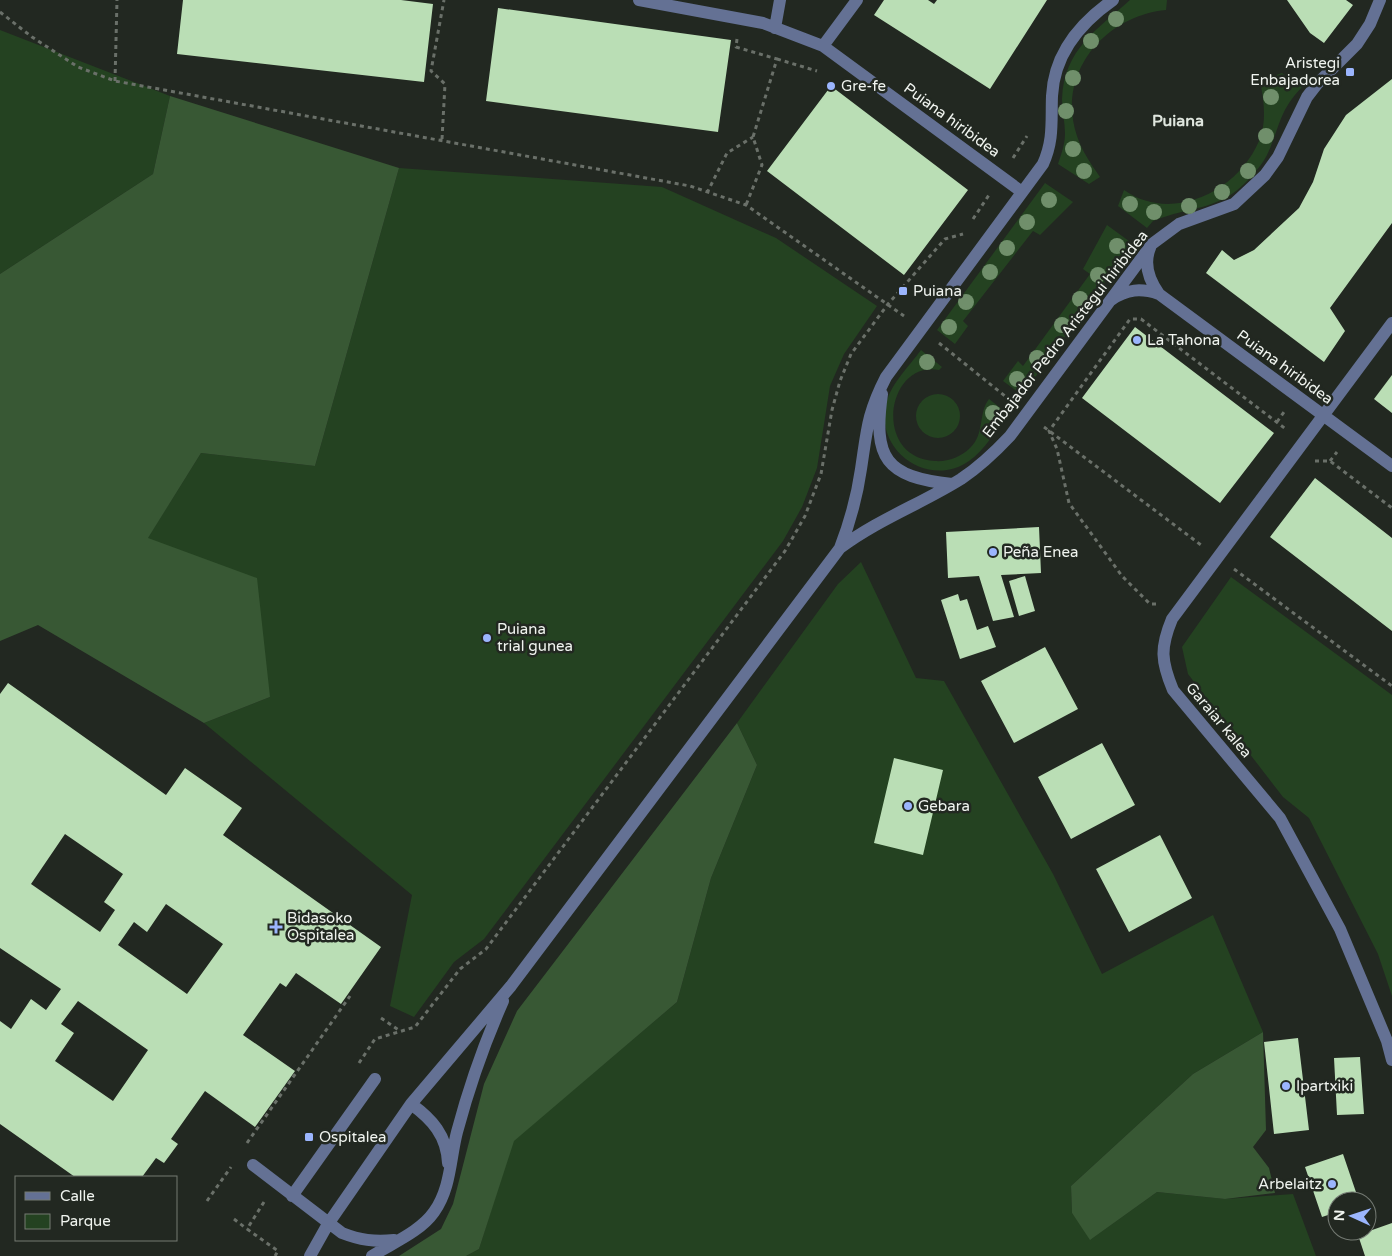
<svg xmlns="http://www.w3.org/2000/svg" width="1392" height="1256" font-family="'Varela Round',sans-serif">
  <rect width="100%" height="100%" fill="#222821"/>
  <path fill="#244221" d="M 1130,0 L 1167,0 L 1166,10 C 1104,16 1056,74 1077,136 C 1082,151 1091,164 1100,177 L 1089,184 L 1058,164 C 1061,155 1065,144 1065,134 C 1065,122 1062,111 1062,99 C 1064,49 1097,30 1130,0 Z
    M 0,30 L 170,96 L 153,174 L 0,274 Z
    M 1282,73 L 1302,87 C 1278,112 1280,128 1267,155 C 1262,165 1255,172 1248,180 C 1221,209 1196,206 1161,218 L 1153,221 L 1147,228 L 1118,206 L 1124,190 C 1172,224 1238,191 1259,141 C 1267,122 1264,101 1260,81 Z
    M 399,168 L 662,187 L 776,238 L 877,306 L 844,354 L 830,386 L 817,468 L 802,507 L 783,541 L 484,939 L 454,962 L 414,1017 L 390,1006 L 412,895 L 204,723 L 270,697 L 147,539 L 201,453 L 315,466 Z
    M 1045,183 L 1073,202 L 1040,235 L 1033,231 L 963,321 L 968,326 L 955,344 L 937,330 Z
    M 1107,225 L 1133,244 L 1022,395 L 1003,381 L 1018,361 L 1023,366 L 1090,274 L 1083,269 Z
    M 921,350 L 942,367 L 939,370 C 886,360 872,458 935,461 C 947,462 961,457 970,448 C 985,434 978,413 989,399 L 1008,414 C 996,430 985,450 969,461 C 931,488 878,454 885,408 C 889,385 908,368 921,350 Z
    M916 416a22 22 0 1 1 44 0a22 22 0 1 1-44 0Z
    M 861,562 L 916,678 L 944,681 L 1053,874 L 1102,974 L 1213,915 L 1263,1032 L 1193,1074 L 1071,1186 L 1072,1213 L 1091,1239 L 1157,1192 L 1225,1199 L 1293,1194 L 1316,1256 L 466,1256 L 479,1249 L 513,1141 L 677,1002 L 711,878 L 757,765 L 737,723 L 838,584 Z
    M 1231,577 L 1392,695 L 1392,996 L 1378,954 L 1309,818 L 1283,797 L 1188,674 L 1182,647 Z"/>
  <path fill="#385834" d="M 170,96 L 399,168 L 315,466 L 201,453 L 148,538 L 257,578 L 270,697 L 204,723 L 38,625 L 0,641 L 0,274 L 153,174 Z
    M 737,723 L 757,765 L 711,878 L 677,1002 L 514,1141 L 479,1249 L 466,1256 L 399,1256 L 441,1229 L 453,1204 L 484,1084 L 517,1011 Z
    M 1263,1032 L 1266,1130 L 1253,1147 L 1269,1168 L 1275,1193 L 1225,1199 L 1157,1192 L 1090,1240 L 1072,1213 L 1071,1186 L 1193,1074 Z"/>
  <path fill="#badeb5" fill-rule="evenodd" d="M 183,0 L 401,0 L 433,4 L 424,82 L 177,54 Z
    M 884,0 L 928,0 L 934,4 L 937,0 L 1047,0 L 990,89 L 874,15 Z
    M 1287,0 L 1346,0 L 1353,5 L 1324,43 L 1310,33 Z
    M 498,8 L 731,40 L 718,132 L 486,101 Z
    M 1392,79 L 1392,223 L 1330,308 L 1345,331 L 1324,362 L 1206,273 L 1222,250 L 1234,260 L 1254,250 L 1299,208 L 1313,182 L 1324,149 L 1346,115 Z
    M 831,86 L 968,190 L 904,275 L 767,171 Z
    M 1135,327 L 1274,433 L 1220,503 L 1082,398 Z
    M 1392,375 L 1392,413 L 1374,399 Z
    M 1315,478 L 1392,538 L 1392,631 L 1270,537 Z
    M 1039,527 L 1041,573 L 1001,575 L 1014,617 L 993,621 L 979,576 L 948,578 L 946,532 Z
    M 1025,576 L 1035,611 L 1019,616 L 1009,581 Z
    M 958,594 L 960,601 L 967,599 L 977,630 L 988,626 L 996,647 L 960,659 L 941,600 Z
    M 1045,647 L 1078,709 L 1014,743 L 981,681 Z
    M 8,683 L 166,795 L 185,768 L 242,808 L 223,835 L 381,947 L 341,1004 L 296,973 L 286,987 L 280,983 L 243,1035 L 295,1071 L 255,1127 L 205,1091 L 171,1139 L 178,1144 L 164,1163 L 156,1158 L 142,1177 L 75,1177 L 0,1124 L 0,1021 L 11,1029 L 31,999 L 46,1010 L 61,989 L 0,948 L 0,694 ZM 65,834 L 123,874 L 104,902 L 115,910 L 100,932 L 31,884 ZM 166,904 L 223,944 L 187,994 L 118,945 L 134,922 L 147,932 ZM 78,1001 L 148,1050 L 113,1101 L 55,1061 L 74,1033 L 61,1024 Z
    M 1102,743 L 1135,805 L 1071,839 L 1038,777 Z
    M 894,758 L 943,770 L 923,855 L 874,843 Z
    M 1160,835 L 1192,898 L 1129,932 L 1096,869 Z
    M 1298,1038 L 1309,1130 L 1274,1134 L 1264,1042 Z
    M 1360,1057 L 1364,1114 L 1337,1115 L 1334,1058 Z
    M 1343,1154 L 1359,1201 L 1337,1201 L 1337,1212 L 1322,1217 L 1305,1167 Z
    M 1392,1223 L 1392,1256 L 1365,1256 L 1358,1235 Z"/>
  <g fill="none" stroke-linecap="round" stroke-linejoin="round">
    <path stroke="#6a7069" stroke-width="3" stroke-dasharray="4 4" stroke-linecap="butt" d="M 0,12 L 32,37 L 78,67 L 115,81 L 690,186 L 746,205 L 904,316
      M 737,39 L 736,47 L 777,59 L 753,137 L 762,165 L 746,205
      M 777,59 L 817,71
      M 115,81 L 117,0
      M 442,139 L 445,84 L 431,71 L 444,0
      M 1013,158 L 1027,136
      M 707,193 L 727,153 L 753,137
      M 973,219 L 989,195
      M 939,343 L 1010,400
      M 1277,422 L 1284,412
      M 1044,427 L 1201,545
      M 1315,461 L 1330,461 L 1392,508
      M 1330,461 L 1337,452
      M 1234,569 L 1392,686
      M 1156,604 L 1150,604 L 1122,576 L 1069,503 L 1057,449 L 1049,431 L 1130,319 L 1141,319 L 1287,430
      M 381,1018 L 400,1031
      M 359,1063 L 375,1039 L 415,1027 L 460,969 L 486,949 L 785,551 L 805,516 L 821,474 L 832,410 L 840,381 L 851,354 L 888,304 L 945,239 L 963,234
      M 247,1143 L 350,996
      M 207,1201 L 231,1167
      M 264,1202 L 247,1229 L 278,1251 L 275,1256
      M 234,1219 L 247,1229"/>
    <path stroke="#647194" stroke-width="12" d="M 639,0 L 763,23 L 823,46 L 1022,192
      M 775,28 L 780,0
      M 823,46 L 857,0
      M 1150,248 C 1143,265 1149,280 1159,294
      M 1111,300 C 1127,289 1141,288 1159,294 L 1392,466
      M 1392,323 L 1172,619 C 1160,648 1161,661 1173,690 L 1280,818 L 1340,929 L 1387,1041 L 1392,1060
      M 882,394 C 873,458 885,477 952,484
      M 840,548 C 850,522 857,497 861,469 C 867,430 867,414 886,377 L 1043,164 C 1054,140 1051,121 1052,96 C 1054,54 1080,23 1113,0
      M 411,1104 C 432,1119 447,1136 448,1163
      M 253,1165 L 342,1233 C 360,1240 374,1242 394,1240
      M 292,1196 L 375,1079
      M 310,1256 L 328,1224 L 411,1104 L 511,986 L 840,548 C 879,519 921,504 961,479 C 979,467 995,452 1010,436 L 1152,244 L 1179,224 L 1234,204 L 1265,175 L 1278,157 L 1307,97 L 1317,84 L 1357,44 L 1370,24 L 1380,0
      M 372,1256 C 392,1243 420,1232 434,1212 C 451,1188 450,1159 457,1132 C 469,1087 484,1044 503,1001"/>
  </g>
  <g fill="#708f6b">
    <circle cx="1116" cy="19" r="8"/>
    <circle cx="1091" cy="41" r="8"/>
    <circle cx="1073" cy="78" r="8"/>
    <circle cx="1271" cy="97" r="8"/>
    <circle cx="1066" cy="111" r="8"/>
    <circle cx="1266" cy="136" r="8"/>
    <circle cx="1073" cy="149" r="8"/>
    <circle cx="1084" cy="171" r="8"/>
    <circle cx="1248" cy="171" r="8"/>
    <circle cx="1222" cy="192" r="8"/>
    <circle cx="1049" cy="200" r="8"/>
    <circle cx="1130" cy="204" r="8"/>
    <circle cx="1189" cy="206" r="8"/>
    <circle cx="1154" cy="212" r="8"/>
    <circle cx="1027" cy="222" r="8"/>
    <circle cx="1117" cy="246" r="8"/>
    <circle cx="1007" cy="248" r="8"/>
    <circle cx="990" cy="272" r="8"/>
    <circle cx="1098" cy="275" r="8"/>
    <circle cx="1080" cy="299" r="8"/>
    <circle cx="966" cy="302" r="8"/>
    <circle cx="1062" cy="325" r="8"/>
    <circle cx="949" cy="327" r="8"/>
    <circle cx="1037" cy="358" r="8"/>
    <circle cx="927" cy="362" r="8"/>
    <circle cx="1017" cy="379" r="8"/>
    <circle cx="993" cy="413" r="8"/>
  </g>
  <g fill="#9bb5fd" stroke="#222821" stroke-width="2">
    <rect x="1345" y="67" width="10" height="10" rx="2.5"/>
    <circle cx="831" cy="86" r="5"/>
    <rect x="898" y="286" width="10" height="10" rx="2.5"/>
    <circle cx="1137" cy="340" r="5"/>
    <circle cx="993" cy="552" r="5"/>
    <circle cx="487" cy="638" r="5"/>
    <circle cx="908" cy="806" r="5"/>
    <path d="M273.5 919.5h5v5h5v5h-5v5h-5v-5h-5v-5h5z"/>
    <circle cx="1286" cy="1086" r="5"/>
    <rect x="304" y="1132" width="10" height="10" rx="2.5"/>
    <circle cx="1332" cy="1184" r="5"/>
  </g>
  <g text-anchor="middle" stroke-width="5" stroke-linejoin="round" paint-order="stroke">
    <g font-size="15" fill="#f0f4ef" stroke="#222821" text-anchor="start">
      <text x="1340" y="68" text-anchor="end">Aristegi<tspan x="1340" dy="17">Enbajadorea</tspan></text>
      <text x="841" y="91">Gre-fe</text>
      <text x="913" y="296">Puiana</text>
      <text x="1147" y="345">La Tahona</text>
      <text x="1003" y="557">Peña Enea</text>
      <text x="497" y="634">Puiana<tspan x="497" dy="17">trial gunea</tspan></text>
      <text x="918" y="811">Gebara</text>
      <text x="287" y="923">Bidasoko<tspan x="287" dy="17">Ospitalea</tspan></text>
      <text x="1296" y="1091">Ipartxiki</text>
      <text x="319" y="1142">Ospitalea</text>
      <text x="1322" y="1189" text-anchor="end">Arbelaitz</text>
    </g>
    <g font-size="15" fill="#f0f4ef" stroke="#222821">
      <text transform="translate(952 120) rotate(36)" y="5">Puiana hiribidea</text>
      <text transform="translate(1065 334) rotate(-52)" y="5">Embajador Pedro Aristegui hiribidea</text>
      <text transform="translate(1285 367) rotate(36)" y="5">Puiana hiribidea</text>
      <text transform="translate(1219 720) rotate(50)" y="5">Garaiar kalea</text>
    </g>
    <g font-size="16" font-weight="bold" fill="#dfe6de" stroke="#222821">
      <text x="1178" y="126">Puiana</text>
    </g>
  </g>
  <rect x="15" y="1176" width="162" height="65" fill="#222821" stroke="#747a73"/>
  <rect x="25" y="1192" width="25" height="8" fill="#647194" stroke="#747a73"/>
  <text x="60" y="1201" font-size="15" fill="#f0f4ef">Calle</text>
  <rect x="25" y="1214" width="25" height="15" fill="#244221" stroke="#747a73"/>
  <text x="60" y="1226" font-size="15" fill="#f0f4ef">Parque</text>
  <g transform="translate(1352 1216) rotate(273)"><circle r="24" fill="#222821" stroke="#747a73"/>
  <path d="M0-4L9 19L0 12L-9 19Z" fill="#9bb5fd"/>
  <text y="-8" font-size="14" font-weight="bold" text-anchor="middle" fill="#f0f4ef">N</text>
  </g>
</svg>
